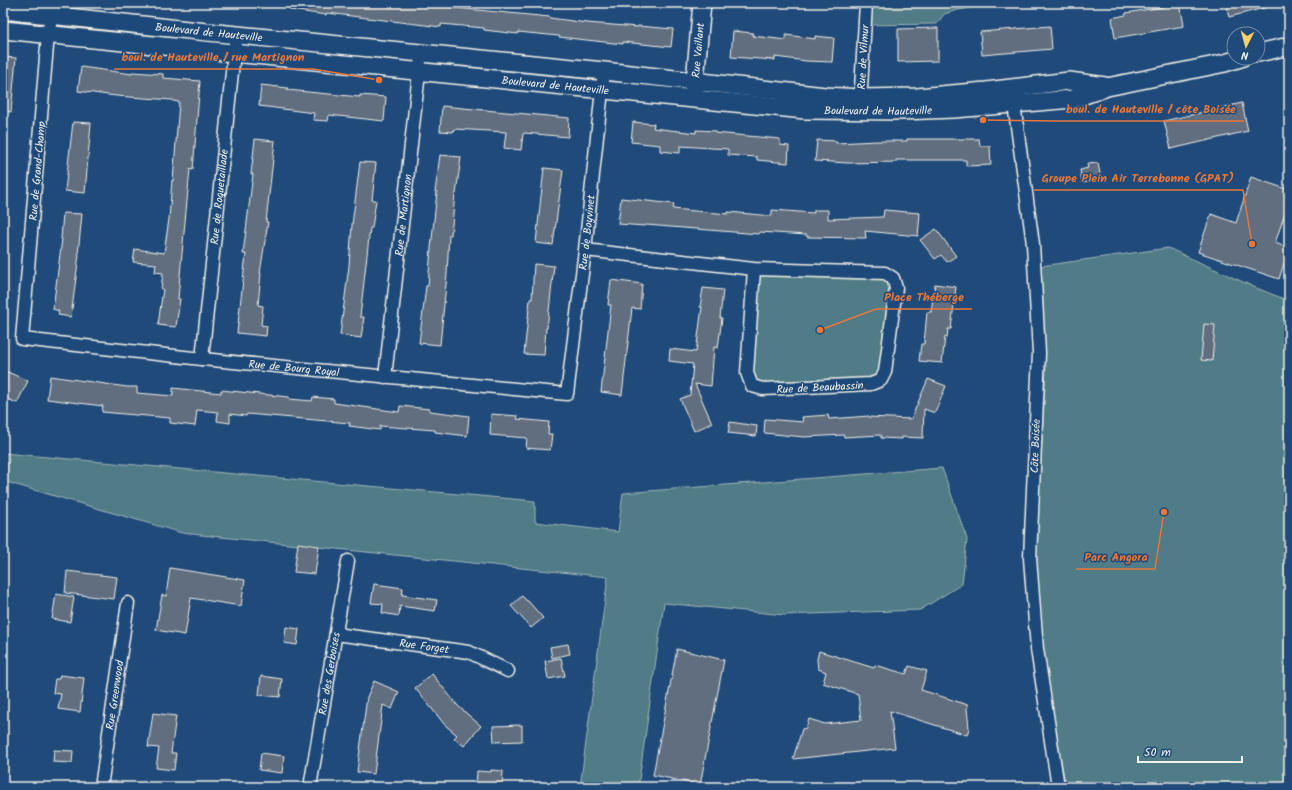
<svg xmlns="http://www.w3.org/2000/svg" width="1292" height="790" font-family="Kalam,sans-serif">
  <rect width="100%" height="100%" fill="#1f4a7a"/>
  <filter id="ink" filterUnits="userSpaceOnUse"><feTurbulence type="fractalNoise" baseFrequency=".025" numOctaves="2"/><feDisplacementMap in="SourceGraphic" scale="8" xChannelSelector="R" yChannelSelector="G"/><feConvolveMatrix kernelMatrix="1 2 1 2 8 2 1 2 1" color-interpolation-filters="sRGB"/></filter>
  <g filter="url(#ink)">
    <path fill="#4f7c86" stroke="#a2b6b7" d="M 866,3 L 1004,3 L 958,10 L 944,14 L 937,24 L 865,25 Z
      M 1168,248 L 1254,287 L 1289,301 L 1289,787 L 1066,787 L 1046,681 L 1039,632 L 1035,562 L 1046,368 L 1041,266 Z
      M 754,269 L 893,278 L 881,380 L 752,386 Z
      M 3,453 L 535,501 L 535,522 L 618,532 L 623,493 L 942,468 L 967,539 L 962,584 L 920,610 L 785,615 L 664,603 L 638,787 L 580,787 L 608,577 L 182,533 L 3,481 Z"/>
    <path fill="#616e80" stroke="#f4f1e8" d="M 290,3 L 402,3 L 435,7 L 435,6 L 550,17 L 550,18 L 587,23 L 638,27 L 638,26 L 673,29 L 671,47 L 623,42 L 623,44 L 559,37 L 559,36 L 518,32 L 518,34 L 484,30 L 484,28 L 441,24 L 441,27 L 327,13 L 326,15 L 290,10 Z
      M 1177,3 L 1180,3 L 1184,26 L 1115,38 L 1112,18 L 1126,15 L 1126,13 L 1163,7 L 1162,6 Z
      M 1226,3 L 1268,3 L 1268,7 L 1229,17 Z
      M 1050,26 L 1052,49 L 982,55 L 980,32 Z
      M 938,28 L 938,61 L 898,62 L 898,29 Z
      M 733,31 L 753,33 L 753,36 L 786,40 L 786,35 L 815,39 L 815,36 L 834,38 L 832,62 L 806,61 L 775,57 L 775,60 L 731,57 Z
      M 3,57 L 16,58 L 11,112 L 3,111 Z
      M 81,67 L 132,74 L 132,72 L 163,74 L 163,78 L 200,81 L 193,170 L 190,169 L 181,264 L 178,299 L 180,299 L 176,327 L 158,325 L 163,289 L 161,289 L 163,273 L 155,272 L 156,264 L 133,262 L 135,249 L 164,253 L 169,219 L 172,180 L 173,181 L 179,102 L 173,101 L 173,100 L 116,96 L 78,91 Z
      M 261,85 L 288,88 L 287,90 L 360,97 L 360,95 L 386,97 L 384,121 L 329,115 L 328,121 L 313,120 L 314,113 L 259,106 Z
      M 1242,103 L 1248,131 L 1171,149 L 1164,121 Z
      M 442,106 L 569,118 L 568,137 L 525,133 L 523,134 L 521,150 L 504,148 L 506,132 L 454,129 L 453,132 L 440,131 Z
      M 73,122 L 91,123 L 85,193 L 65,191 Z
      M 633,122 L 654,124 L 653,128 L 696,133 L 696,130 L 715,131 L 715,133 L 780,139 L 780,145 L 789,146 L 788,163 L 757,160 L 757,157 L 728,155 L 728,149 L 680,146 L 680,153 L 660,151 L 660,145 L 631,142 Z
      M 255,139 L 275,141 L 266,222 L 268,222 L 260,273 L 261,273 L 258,305 L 263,306 L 261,325 L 267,326 L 266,336 L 237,333 L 246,254 L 243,254 L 253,174 L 251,174 Z
      M 907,139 L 979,139 L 980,146 L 990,146 L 991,165 L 966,166 L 966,160 L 896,160 L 896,162 L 848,163 L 815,161 L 817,140 L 836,141 L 836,143 L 877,141 L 907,141 Z
      M 440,155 L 461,157 L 456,194 L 455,194 L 451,235 L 449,235 L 447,274 L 440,345 L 419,343 L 426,286 L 428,286 L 431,248 L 437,192 L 435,192 Z
      M 360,162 L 376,163 L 372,200 L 376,200 L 372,228 L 370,228 L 360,317 L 364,317 L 361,338 L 340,335 L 349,266 L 352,225 Z
      M 1098,163 L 1101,180 L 1082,183 L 1080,170 L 1088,168 L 1087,164 Z
      M 544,168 L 563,170 L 553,245 L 536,243 Z
      M 1251,177 L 1289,190 L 1289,201 L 1275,243 L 1289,248 L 1279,279 L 1198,252 L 1211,214 L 1236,223 Z
      M 621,198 L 674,204 L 673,209 L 728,214 L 728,212 L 772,216 L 772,210 L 814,213 L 814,210 L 828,210 L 828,219 L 883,217 L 884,210 L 920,213 L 918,236 L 865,231 L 866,238 L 807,237 L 807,235 L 759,232 L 759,234 L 646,225 L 645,226 L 618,224 Z
      M 63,213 L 82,214 L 78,254 L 79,254 L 71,317 L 58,315 L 59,311 L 53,309 L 62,239 L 61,239 Z
      M 936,229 L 956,256 L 947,262 L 941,255 L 935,259 L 920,240 Z
      M 534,264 L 554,266 L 547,328 L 546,328 L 544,355 L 524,354 L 530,299 L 532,299 Z
      M 611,280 L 642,284 L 640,309 L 632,308 L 622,395 L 601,392 L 611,305 L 608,305 Z
      M 935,284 L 956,287 L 951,329 L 948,329 L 947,338 L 945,337 L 942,363 L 919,361 L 921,344 L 924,344 L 927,312 L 931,312 Z
      M 703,288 L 723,290 L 720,318 L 722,318 L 718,348 L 714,347 L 711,386 L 695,384 L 712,423 L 694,431 L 680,399 L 690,395 L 693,364 L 669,361 L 670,349 L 696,352 L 702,307 L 700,307 Z
      M 1204,324 L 1215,325 L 1212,361 L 1201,360 Z
      M 3,370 L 28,381 L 17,403 L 3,397 Z
      M 50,376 L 127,387 L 137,387 L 137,393 L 173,396 L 173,388 L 221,393 L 221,390 L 289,397 L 289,399 L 312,401 L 313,397 L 334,399 L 334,403 L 399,412 L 400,406 L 430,409 L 430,411 L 469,416 L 467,436 L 435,432 L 435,430 L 380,426 L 380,430 L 349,426 L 350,423 L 247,414 L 246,416 L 230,414 L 230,423 L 217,421 L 218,412 L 197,410 L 195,426 L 170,423 L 170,418 L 102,412 L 103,406 L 47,399 Z
      M 928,379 L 946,386 L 935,413 L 924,409 L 923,438 L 902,437 L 902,439 L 881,438 L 881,435 L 844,437 L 844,435 L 804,437 L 764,433 L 765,419 L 803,422 L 802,417 L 828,415 L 829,419 L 869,416 L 869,417 L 911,419 Z
      M 491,414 L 518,416 L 517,419 L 549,422 L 548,434 L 552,434 L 550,450 L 526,448 L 527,438 L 490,435 Z
      M 730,422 L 757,426 L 756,436 L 728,433 Z
      M 298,543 L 319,546 L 315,574 L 294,572 Z
      M 170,568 L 245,580 L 241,606 L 191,598 L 185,635 L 156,630 L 162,595 L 166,596 Z
      M 67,571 L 117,577 L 114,599 L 65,593 Z
      M 374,584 L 403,588 L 402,595 L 437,600 L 435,611 L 400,606 L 399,616 L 382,613 L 383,604 L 371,603 Z
      M 56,594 L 74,597 L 70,622 L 52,619 Z
      M 522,596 L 527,601 L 528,601 L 543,618 L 531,628 L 511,606 Z
      M 286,627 L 299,629 L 297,645 L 284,643 Z
      M 568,644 L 570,654 L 552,658 L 550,647 Z
      M 677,649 L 724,660 L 700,785 L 653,775 Z
      M 819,651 L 874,668 L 875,665 L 906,674 L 909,666 L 927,671 L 921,690 L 968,705 L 967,709 L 969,728 L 967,735 L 890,711 L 895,748 L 793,759 L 802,729 L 806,728 L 809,719 L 825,724 L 861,720 L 858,694 L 823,683 L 826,672 L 818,669 L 817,659 Z
      M 561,658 L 565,676 L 548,679 L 545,661 Z
      M 432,674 L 458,706 L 481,726 L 464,746 L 454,738 L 457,735 L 445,725 L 415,688 Z
      M 60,675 L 84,678 L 80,712 L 58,709 L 61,694 L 53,693 L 55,679 L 59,679 Z
      M 261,676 L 282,679 L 280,697 L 259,695 Z
      M 374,681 L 399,692 L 392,709 L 383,705 L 374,774 L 357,772 L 367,697 Z
      M 153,713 L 176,716 L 171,753 L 176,753 L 174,770 L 156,768 L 159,748 L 148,747 Z
      M 522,725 L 522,741 L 494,742 L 493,726 Z
      M 54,750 L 73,751 L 72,763 L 53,762 Z
      M 261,753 L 284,756 L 282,773 L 259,770 Z
      M 491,770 L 503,771 L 502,787 L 476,787 L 477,771 L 491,772 Z"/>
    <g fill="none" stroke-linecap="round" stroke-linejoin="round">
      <g stroke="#f4f1e8" stroke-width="15">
        <g id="street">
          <path id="s1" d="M 53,3 L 47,46 L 22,339 L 202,359 L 567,394 L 585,250 L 604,71"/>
          <path d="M 1013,97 L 1033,244 L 1039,353 L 1030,558 L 1037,649 L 1058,787"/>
          <path id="s2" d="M 860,106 L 866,3"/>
          <path d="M 585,250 L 754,269 L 885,273 L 893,278 L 896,288 L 885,372 L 881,380 L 871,384 L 763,389 L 752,386 L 747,373 L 754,269"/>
          <path id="s3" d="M 202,359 L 236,34"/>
          <path id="s4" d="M 385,377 L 420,64"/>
          <path id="s5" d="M 336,634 L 469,652 L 508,671"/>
          <path id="s6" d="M 101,787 L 128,603"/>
          <path id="s7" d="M 310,787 L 348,561"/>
        </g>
      </g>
      <g stroke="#f4f1e8" stroke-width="20">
        <g id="secondary">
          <path id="s8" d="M 3,10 L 207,32 L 604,71 L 825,96 L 860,98 L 917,97 L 986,91 L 1069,81 L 1105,86"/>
          <path id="s9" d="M 3,30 L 805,110 L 900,111 L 954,109 L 1073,99 L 1107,87 L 1225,63 L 1241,58"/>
          <path d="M 1258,53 L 1289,46"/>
          <path id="s10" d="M 694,92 L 702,3"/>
        </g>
      </g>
      <use href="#street" stroke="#1f4a7a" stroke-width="12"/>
      <use href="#secondary" stroke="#1f4a7a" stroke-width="17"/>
    </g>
  </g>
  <g text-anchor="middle" stroke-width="3" stroke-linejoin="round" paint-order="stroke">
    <g font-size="11" fill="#f4f1e8" stroke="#1f4a7a">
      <text dy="4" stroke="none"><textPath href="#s8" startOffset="207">Boulevard de Hauteville</textPath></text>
      <text dy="4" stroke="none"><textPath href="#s10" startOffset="42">Rue Vaillant</textPath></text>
      <text dy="4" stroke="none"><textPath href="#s2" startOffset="49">Rue de Vilmur</textPath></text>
      <text dy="4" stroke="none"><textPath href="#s9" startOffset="555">Boulevard de Hauteville</textPath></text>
      <text dy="4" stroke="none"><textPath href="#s9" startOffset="879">Boulevard de Hauteville</textPath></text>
      <text transform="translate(37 171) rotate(-85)" y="4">Rue de Grand-Champ</text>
      <text dy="4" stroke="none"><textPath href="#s3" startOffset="163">Rue de Roquetaillade</textPath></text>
      <text dy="4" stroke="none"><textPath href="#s4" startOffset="163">Rue de Martignon</textPath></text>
      <text dy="4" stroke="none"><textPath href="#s1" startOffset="1048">Rue de Boyvinet</textPath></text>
      <text dy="4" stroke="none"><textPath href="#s1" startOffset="611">Rue de Bourg Royal</textPath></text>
      <text transform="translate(820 387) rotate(-3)" y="4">Rue de Beaubassin</text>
      <text transform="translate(1035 446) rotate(-88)" y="4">Côte Boisée</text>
      <text dy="4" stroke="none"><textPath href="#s5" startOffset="89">Rue Forget</textPath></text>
      <text dy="4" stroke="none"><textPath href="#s7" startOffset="115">Rue des Gerboises</textPath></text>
      <text dy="4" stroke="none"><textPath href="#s6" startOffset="93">Rue Greenwood</textPath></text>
    </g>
  </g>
  <path fill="none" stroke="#ea7738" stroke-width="1.5" d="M379 80L313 69H114M983 120L1058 121H1244M1252 244L1243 190H1034M820 330L876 309H972M1164 512L1155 569H1076"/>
  <g fill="#ea7738" stroke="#1f4a7a" stroke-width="1.5">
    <circle cx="379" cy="80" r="4"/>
    <circle cx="983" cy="120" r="4"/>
    <circle cx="1252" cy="244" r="4"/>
    <circle cx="820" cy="330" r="4"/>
    <circle cx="1164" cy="512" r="4"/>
  </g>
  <g font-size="12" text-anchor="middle" font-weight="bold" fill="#ea7738" stroke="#1f4a7a" stroke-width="3" stroke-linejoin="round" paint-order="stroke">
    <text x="213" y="61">boul. de Hauteville / rue Martignon</text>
    <text x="1151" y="113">boul. de Hauteville / côte Boisée</text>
    <text x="1138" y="182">Groupe Plein Air Terrebonne (GPAT)</text>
    <text x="924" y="301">Place Théberge</text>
    <text x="1116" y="561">Parc Angora</text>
  </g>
  <rect width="1292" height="790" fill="none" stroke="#1f4a7a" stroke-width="16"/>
  <rect x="8" y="8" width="1276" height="774" fill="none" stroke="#f4f1e8" stroke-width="1.5" filter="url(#ink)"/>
  <g transform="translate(1246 46) rotate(186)"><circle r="19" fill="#1f4a7a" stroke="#748da6"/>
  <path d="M0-3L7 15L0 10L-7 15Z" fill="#ffd166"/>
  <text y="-6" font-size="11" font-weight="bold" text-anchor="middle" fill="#f4f1e8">N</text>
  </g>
  <path d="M1138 756v6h104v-6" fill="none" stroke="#f4f1e8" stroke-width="2"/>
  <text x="1144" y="756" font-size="12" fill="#f4f1e8" stroke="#1f4a7a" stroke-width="3" paint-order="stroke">50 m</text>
</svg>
